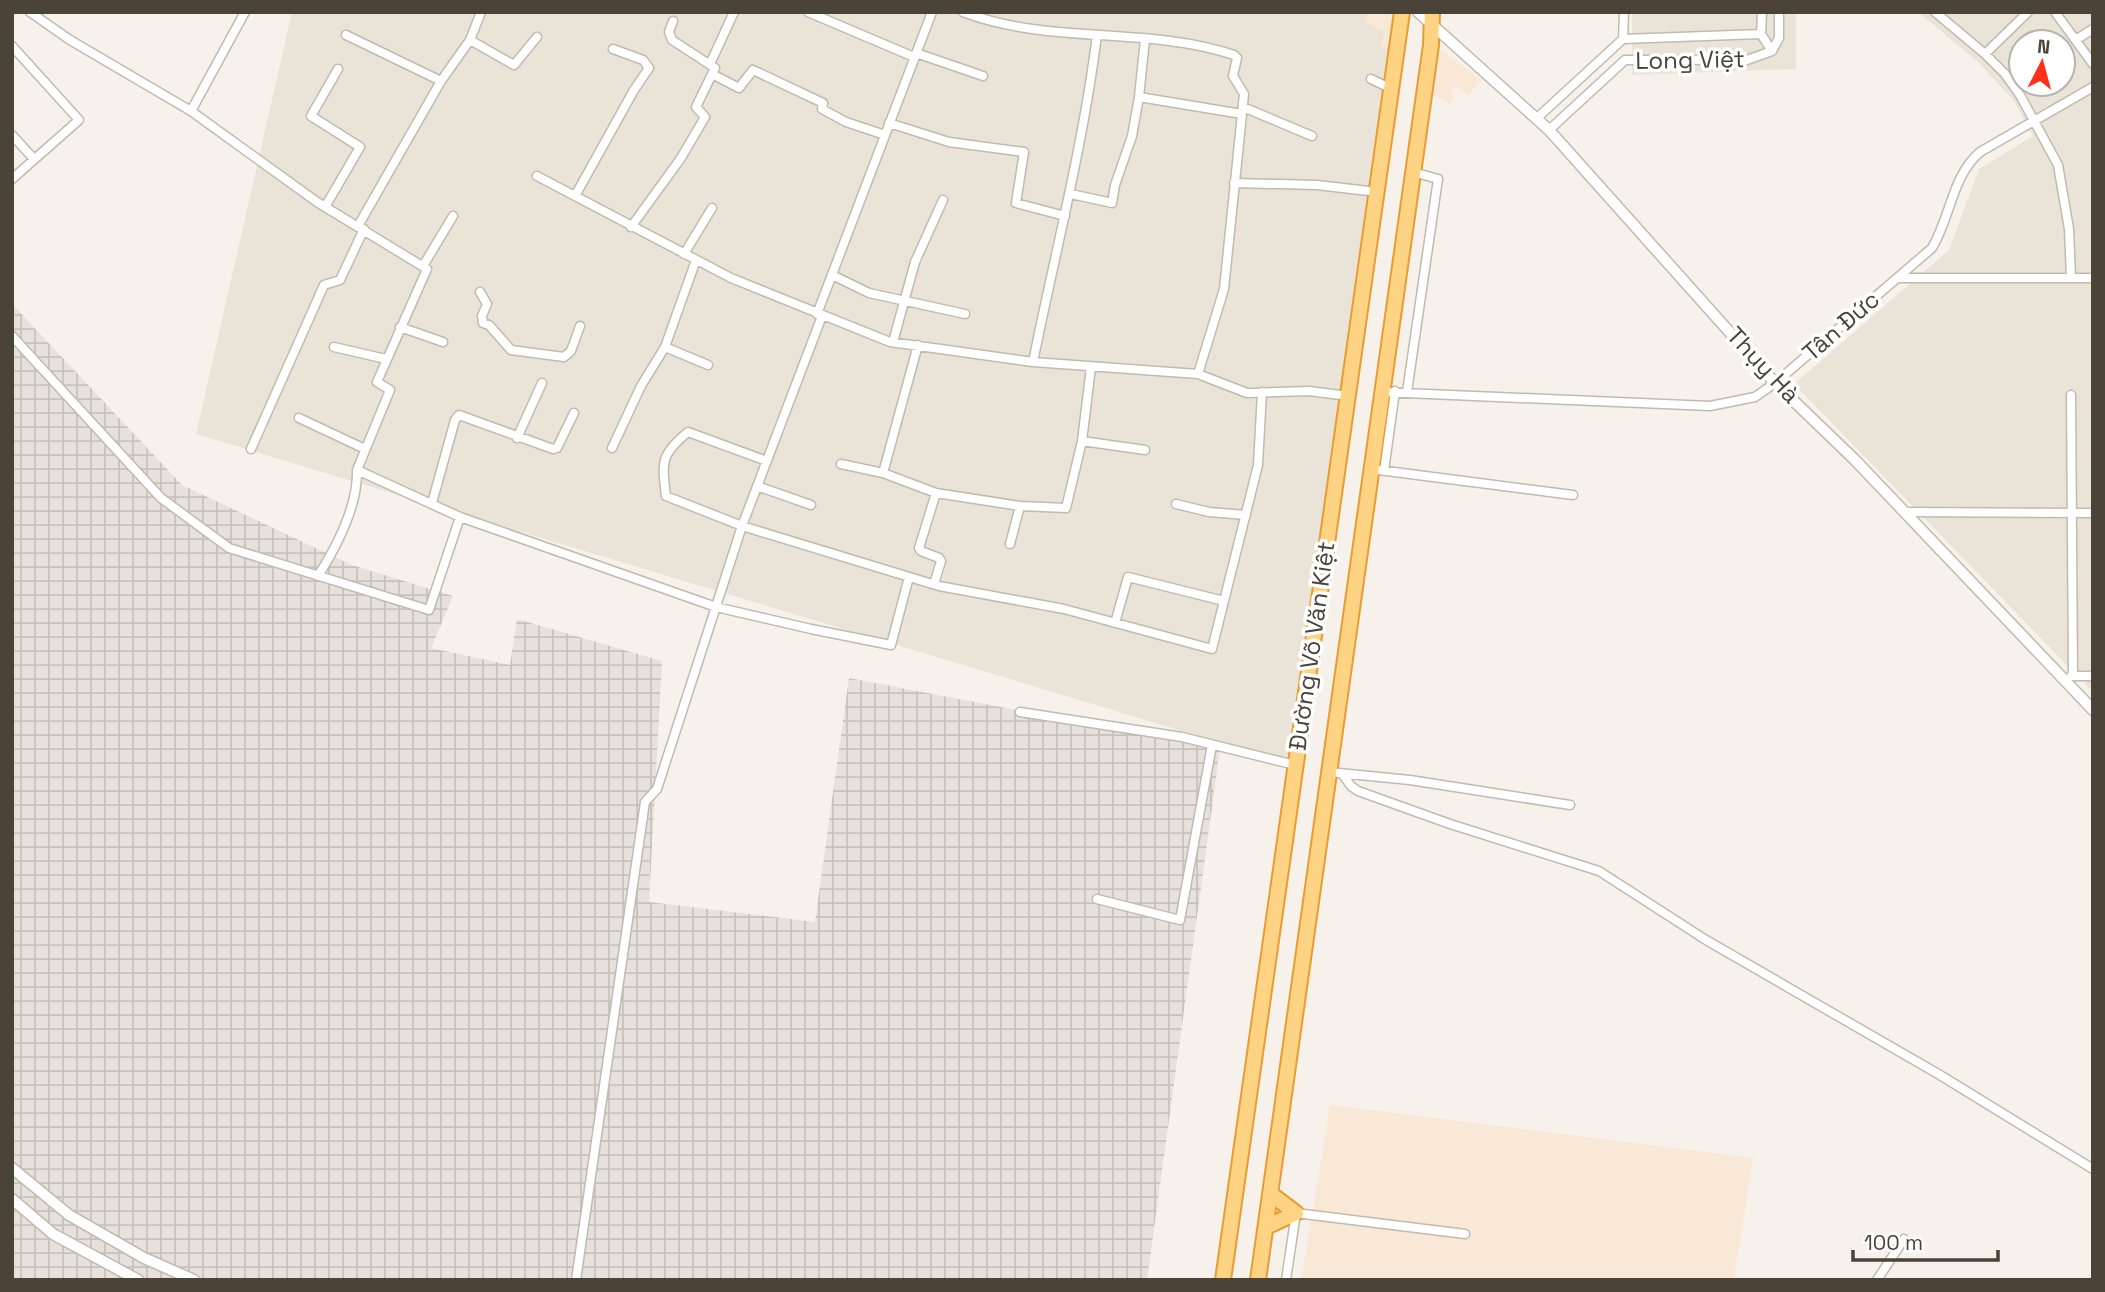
<svg xmlns="http://www.w3.org/2000/svg" width="2105" height="1292" font-family="'Space Grotesk',sans-serif">
  <defs>
    <pattern id="industrial-grid" width="8" height="8" patternUnits="userSpaceOnUse" patternTransform="scale(1.75)"><rect width="8" height="8" fill="#e6e1dc"/><path d="M0 4h8M4 0v8" fill="none" stroke="#c7c2be"/></pattern>
  </defs>
  <rect width="100%" height="100%" fill="#f6f2eb"/>
  <path fill="#eae4d8" fill-rule="evenodd" d="M 292,12 L 1394,12 L 1295,765 L 196,434 Z
    M 1632,12 L 1796,12 L 1796,69 L 1632,75 Z
    M 1918,12 L 2093,12 L 2093,692 L 1794,384 L 1949,250 L 1979,169 L 2033,136 L 2014,101 L 1978,62 ZM 2021,42 L 2063,42 L 2063,84 L 2021,84 Z"/>
  <path fill="#f8e8d5" d="M 1369,12 L 1383,12 L 1400,19 L 1395,51 L 1380,46 L 1385,32 L 1365,22 Z
    M 1437,47 L 1481,80 L 1468,96 L 1456,86 L 1451,93 L 1454,96 L 1449,103 L 1426,92 Z
    M 1330,1105 L 1753,1158 L 1734,1280 L 1301,1280 Z"/>
  <path fill="url(#industrial-grid)" d="M 12,304 L 182,485 L 352,565 L 453,596 L 431,648 L 510,665 L 517,619 L 662,661 L 649,902 L 815,922 L 849,678 L 1220,749 L 1147,1280 L 12,1280 Z"/>
  <g fill="none" stroke-linecap="round" stroke-linejoin="round">
    <g stroke="#c2baac" stroke-width="11">
      <path id="minor" d="M 30,12 L 70,40 L 191,111 L 317,202 L 427,269 L 377,382 L 390,390 L 357,470 L 460,517 L 716,607 L 811,629 L 891,645 L 909,577
        M 808,12 L 914,57
        M 963,12 C 1049,45 1147,26 1234,55 L 1237,58 L 1233,76 L 1244,94 L 1242,114 L 1139,97 L 1145,39
        M 1935,12 L 1985,54 L 2005,74 L 2020,95 L 2058,165 L 2069,229 L 2071,277
        M 2055,12 L 2093,64
        M 1761,34 L 1762,12
        M 1761,34 L 1772,51
        M 346,35 L 441,81
        M 1623,39 L 1624,12
        M 2077,39 L 2093,29
        M 470,40 L 514,65 L 537,37
        M 12,46 L 79,120 L 12,179
        M 916,53 L 983,76
        M 1985,54 L 2028,12
        M 710,64 L 734,12
        M 712,74 L 739,88 L 753,70 L 823,103 L 822,109 L 846,122 L 885,135
        M 1371,79 L 1392,89
        M 1243,107 L 1312,136
        M 191,111 L 245,12
        M 1537,118 L 1623,39 L 1761,34
        M 889,123 L 949,142 L 1024,152 L 1016,203 L 1065,216
        M 1549,130 L 1625,60 L 1747,60 L 1772,51 L 1779,38 L 1779,12
        M 12,135 L 34,159
        M 537,176 L 731,278 L 890,342 L 1033,362 L 1198,374 L 1247,393 L 1309,391 L 1348,396
        M 1234,183 L 1317,185 L 1377,192
        M 1071,194 L 1112,203 L 1115,185 L 1132,136 L 1139,97
        M 575,196 L 634,90 L 649,68 L 643,60 L 613,49
        M 325,207 L 360,147 L 311,116 L 338,69
        M 358,226 L 441,81 L 470,40 L 481,12
        M 631,227 L 681,158 L 705,117 L 696,107 L 715,68 L 672,40 L 669,32 L 673,21
        M 684,254 L 712,208
        M 423,266 L 453,216
        M 832,275 L 869,293 L 965,314
        M 1898,278 L 2093,278
        M 480,292 L 487,304 L 482,316 L 483,323 L 489,325 L 511,350 L 564,357 L 571,351 L 580,326
        M 817,314 L 932,12
        M 400,327 L 443,342
        M 12,336 L 161,498 L 229,548 L 429,610 L 460,517
        M 893,342 L 915,262 L 943,200
        M 334,347 L 386,359
        M 665,347 L 708,365
        M 1033,362 C 1055,253 1083,146 1097,35
        M 1198,374 L 1224,289 L 1242,114
        M 1382,392 L 1710,406 L 1755,397 L 1775,383 L 1932,248 C 1951,216 1952,176 1980,152 L 2093,87
        M 1407,392 L 1438,179 L 1413,172
        M 2071,395 L 2073,676
        M 299,418 L 365,449
        M 517,438 L 542,383
        M 1082,441 L 1145,450
        M 612,448 L 641,386 L 665,347 L 696,260
        M 251,449 L 324,285 L 340,280 L 364,229
        M 767,461 L 688,432 C 660,455 662,462 666,496 L 742,526 L 939,586 L 1064,609 L 1212,649 L 1258,465 L 1262,392
        M 841,464 L 883,473 L 936,493 L 1020,506 L 1066,508 L 1082,441 L 1091,367
        M 1371,469 L 1573,495
        M 1384,471 L 1395,391
        M 883,473 L 918,345
        M 757,486 L 811,505
        M 432,503 L 455,420 L 459,415 L 553,449 L 557,448 L 574,413
        M 1176,504 L 1209,512 L 1246,515
        M 1904,512 L 2093,513
        M 1010,544 L 1020,506
        M 318,576 C 337,546 358,506 357,470
        M 934,584 L 941,561 L 939,558 L 921,551 L 919,548 L 936,493
        M 1115,623 L 1128,577 L 1224,601
        M 2071,676 L 2093,676
        M 1020,712 L 1182,737 L 1295,765
        M 1329,772 L 1410,780 L 1570,805
        M 1343,775 L 1351,786 L 1358,791 L 1450,824 L 1599,871 L 1706,940 L 1940,1075 L 2093,1169
        M 1097,899 L 1180,920 L 1212,745
        M 576,1280 L 645,802 L 657,789 L 742,526 L 822,316
        M 1286,1280 L 1296,1213 L 1465,1234
        M 1877,1280 L 1904,1239"/>
    </g>
    <g stroke="#c2baac" stroke-width="13">
      <path id="tertiary" d="M 1418,12 L 1549,130 L 1775,383 L 1854,459 L 2093,710
        M 12,1168 L 69,1215 L 144,1258 L 194,1280
        M 12,1199 L 53,1234 L 138,1280"/>
    </g>
    <g stroke="#e79d33" stroke-width="18">
      <path id="trunk" d="M 1266,1227 L 1296,1213 L 1271,1194
        M 1223,1280 L 1402,12
        M 1258,1280 L 1431,45 L 1432,12"/>
    </g>
    <use href="#minor" stroke="#fff" stroke-width="8"/>
    <use href="#tertiary" stroke="#fff" stroke-width="10"/>
    <use href="#trunk" stroke="#ffd384" stroke-width="14"/>
  </g>
  <g text-anchor="middle" stroke-width="7" stroke-linejoin="round" paint-order="stroke">
    <g font-size="24" fill="#4b4238" stroke="#fff">
      <text transform="translate(1690 60) rotate(-1)" y="8">Long Việt</text>
      <text transform="translate(1841 326) rotate(-41)" y="8">Tân Đức</text>
      <text transform="translate(1763 365) rotate(47)" y="8">Thụy Hà</text>
      <text transform="translate(1312 646) rotate(-82)" y="8">Đường Võ Văn Kiệt</text>
    </g>
  </g>
  <rect width="2105" height="1292" fill="none" stroke="#4b4238" stroke-width="28"/>
  <g transform="translate(2042 63) rotate(6)"><circle r="33" fill="#ffffff" stroke="#b7b3af" stroke-width="2"/>
  <path d="M0-5L12 26L0 18L-12 26Z" fill="#ff3119"/>
  <text y="-10" font-size="19" font-weight="bold" text-anchor="middle" fill="#4b4238">N</text>
  </g>
  <path d="M1853 1250v10h145v-10" fill="none" stroke="#4b4238" stroke-width="3.5"/>
  <text x="1864" y="1250" font-size="21" fill="#4b4238" stroke="#ffffff" stroke-width="5" paint-order="stroke">100 m</text>
</svg>
